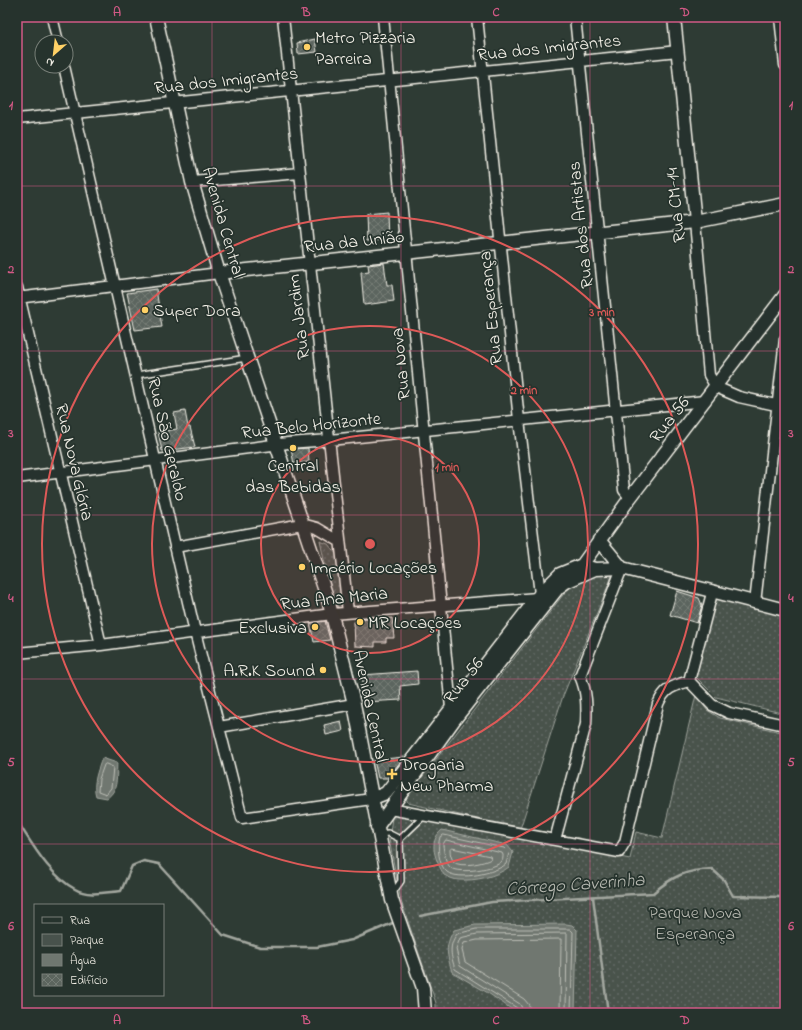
<svg xmlns="http://www.w3.org/2000/svg" width="802" height="1030" font-family="'Indie Flower',sans-serif">
  <defs>
    <pattern id="green-dots" width="8" height="8" patternUnits="userSpaceOnUse"><rect width="8" height="8" fill="#48524c"/><path d="M2 2h.1M6 6h.1" fill="none" stroke="#636b66" stroke-width="1.8" stroke-linecap="round"/></pattern>
    <pattern id="building-cross-hatch" width="8" height="8" patternUnits="userSpaceOnUse"><rect width="8" height="8" fill="#5c655e"/><path d="M0 0l8 8M0 8l8-8" fill="none" stroke="#747c75"/></pattern>
  </defs>
  <rect width="100%" height="100%" fill="#2e3b34"/>
  <filter id="ink" filterUnits="userSpaceOnUse"><feTurbulence type="fractalNoise" baseFrequency=".025" numOctaves="2"/><feDisplacementMap in="SourceGraphic" scale="8" xChannelSelector="R" yChannelSelector="G"/><feConvolveMatrix kernelMatrix="1 2 1 2 8 2 1 2 1" color-interpolation-filters="sRGB"/></filter>
  <g filter="url(#ink)">
    <path fill="url(#green-dots)" stroke="#9ea29a" d="M 320,541 L 328,544 L 337,555 L 342,606 L 334,606 Z
      M 597,575 L 612,576 L 563,696 L 520,829 L 408,803 L 406,798 L 566,591 L 580,580 Z
      M 716,596 L 785,613 L 785,714 L 716,697 L 696,677 Z
      M 696,695 L 707,710 L 720,718 L 785,733 L 785,1013 L 436,1013 L 436,1003 L 401,901 L 389,839 L 393,811 L 630,859 L 636,832 L 662,838 Z"/>
    <path fill="#6f7770" stroke="#a4a8a0" d="M 102,758 L 117,763 C 116,776 119,790 107,798 L 96,796 C 92,784 98,770 102,758 Z
      M 442,830 L 507,845 L 513,852 L 509,867 C 496,877 475,881 459,880 C 454,880 448,877 444,875 C 436,861 427,842 442,830 Z
      M 566,924 L 572,925 L 577,930 L 575,1013 L 517,1013 L 488,993 L 452,972 C 447,954 444,947 454,930 L 475,925 Z"/>
    <g fill="none" stroke-linecap="round" stroke-linejoin="round">
      <path stroke="#bfc0b8" stroke-width="1" d="M 106,764 L 113,767 L 111,788 L 106,794 L 98,791 L 99,779 L 104,765 Z
        M 444,835 L 504,848 L 509,853 L 506,864 C 496,873 459,881 447,872 C 438,865 437,847 440,837 Z
        M 446,840 L 502,853 L 503,855 C 503,856 503,860 502,861 C 497,869 458,874 451,868 C 445,863 444,852 443,845 Z
        M 452,848 L 490,856 L 491,859 C 485,863 459,868 454,862 C 451,858 450,854 450,850 Z
        M 519,1013 L 517,1008 L 455,969 C 451,956 448,946 457,934 L 476,929 L 570,929 L 573,932 L 571,1013
        M 524,1013 L 520,1004 L 460,966 L 456,949 L 460,938 L 477,934 L 567,933 L 566,1013
        M 530,1013 L 529,1005 L 524,999 L 465,962 L 462,950 L 464,943 L 477,940 L 561,939 L 560,1013"/>
      <path stroke="#a4a8a0" stroke-width="2.5" d="M 17,821 C 33,845 49,875 75,889 C 88,897 107,892 121,891 L 132,866 L 144,861 L 159,864 L 223,935 L 260,947 L 317,947 L 352,940 L 395,922
        M 593,897 L 608,1013
        M 420,916 L 492,902 L 653,893 C 673,876 686,870 712,869 L 724,880 L 733,896 L 785,897"/>
    </g>
    <path fill="url(#building-cross-hatch)" stroke="#f4f1e8" d="M 315,39 L 317,52 L 298,54 L 297,43 Z
      M 387,212 L 388,240 L 367,241 L 366,214 Z
      M 384,263 L 387,285 L 392,285 L 394,301 L 364,305 L 361,272 L 369,271 L 368,265 Z
      M 156,289 L 162,327 L 135,330 L 127,293 Z
      M 185,411 L 188,427 L 190,427 L 195,447 L 162,451 L 158,432 L 177,429 L 174,413 Z
      M 308,448 L 309,462 L 294,464 L 291,449 Z
      M 677,591 L 699,598 L 702,605 L 697,623 L 670,615 Z
      M 378,617 L 378,619 L 392,618 L 394,638 L 386,638 L 386,642 L 375,642 L 375,647 L 355,646 L 354,622 L 357,619 Z
      M 325,621 L 330,640 L 314,642 L 310,623 Z
      M 417,671 L 418,684 L 400,686 L 401,700 L 365,702 L 362,675 Z
      M 341,721 L 343,731 L 326,735 L 324,725 Z
      M 404,757 L 388,778 L 378,778 L 374,760 Z"/>
    <g fill="none" stroke-linecap="round" stroke-linejoin="round">
      <g stroke="#f4f1e8" stroke-width="8">
        <path id="service" d="M 136,375 L 247,358
          M 380,834 L 388,833 L 400,839 L 401,881 L 392,894
          M 400,839 L 424,816"/>
      </g>
      <g stroke="#f4f1e8" stroke-width="13">
        <path id="minor" d="M 52,17 L 58,42
          M 283,17 L 348,612
          M 383,17 L 451,708
          M 477,17 L 519,420 L 540,594
          M 575,17 L 624,490 L 630,498
          M 780,17 L 785,65
          M 64,66 L 195,632 L 242,818 L 371,799
          M 17,119 L 678,51
          M 192,182 L 300,173
          M 695,222 L 709,375 L 716,387 L 739,397 L 785,407
          M 17,287 L 101,645
          M 17,298 L 219,273
          M 17,478 L 288,443 L 330,440 L 705,401
          M 175,547 L 302,524 L 317,528 L 339,541
          M 755,603 L 785,339
          M 17,653 L 101,645 L 332,614 L 537,598
          M 689,681 L 712,705 L 729,713 L 785,725
          M 219,727 L 354,704
          M 390,809 L 619,852 L 625,842 L 658,704 C 665,688 673,686 689,681 L 712,593
          M 555,840 L 586,724 C 587,706 587,692 580,676 L 622,568"/>
      </g>
      <g stroke="#f4f1e8" stroke-width="15">
        <path id="tertiary" d="M 156,17 L 192,182 L 219,273 L 329,603 L 354,704 L 392,900 L 423,988 L 425,1013
          M 674,17 L 695,222
          M 219,273 L 695,222 L 785,204
          M 599,540 L 622,568
          M 588,567 L 595,569 L 622,568 L 785,610
          M 582,575 L 582,565 L 630,498 L 785,295
          M 371,799 L 386,793 L 540,594 L 560,574 L 582,565
          M 377,827 L 454,720 L 558,588 L 566,582 L 595,569"/>
      </g>
      <use href="#service" stroke="#26332d" stroke-width="5"/>
      <use href="#minor" stroke="#26332d" stroke-width="10"/>
      <use href="#tertiary" stroke="#26332d" stroke-width="12"/>
    </g>
  </g>
  <path fill="none" stroke="#d15985" stroke-width="1" stroke-opacity="0.55" d="M 212,17 L 212,1013M 401,17 L 401,1013M 590,17 L 590,1013M 17,186 L 785,186M 17,351 L 785,351M 17,515 L 785,515M 17,679 L 785,679M 17,844 L 785,844"/>
  <circle cx="370" cy="544" r="109" fill="#de5a58" fill-opacity=".12"/>
  <g fill="none" stroke="#de5a58" stroke-width="2">
    <circle cx="370" cy="544" r="109"/>
    <circle cx="370" cy="544" r="218"/>
    <circle cx="370" cy="544" r="328"/>
  </g>
  <g fill="#ffd166" stroke="#26332d" stroke-width="1.5">
    <circle cx="307" cy="47" r="4"/>
    <circle cx="145" cy="310" r="4"/>
    <circle cx="293" cy="448" r="4"/>
    <circle cx="302" cy="567" r="4"/>
    <circle cx="360" cy="622" r="4"/>
    <circle cx="315" cy="627" r="4"/>
    <circle cx="323" cy="670" r="4"/>
    <path d="M390 768h4v4h4v4h-4v4h-4v-4h-4v-4h4z"/>
  </g>
  <g text-anchor="middle" stroke-width="3.5" stroke-linejoin="round" paint-order="stroke">
    <g font-size="18" fill="#f4f1e8" stroke="#26332d" text-anchor="start">
      <text x="315" y="43">Metro Pizzaria<tspan x="315" dy="21">Parreira</tspan></text>
      <text x="153" y="316">Super Dora</text>
      <text x="293" y="471" text-anchor="middle">Central<tspan x="293" dy="21">das Bebidas</tspan></text>
      <text x="310" y="573">Império Locações</text>
      <text x="368" y="628">MR Locações</text>
      <text x="307" y="633" text-anchor="end">Exclusiva</text>
      <text x="315" y="676" text-anchor="end">A.R.K Sound</text>
      <text x="400" y="770">Drogaria<tspan x="400" dy="21">New Pharma</tspan></text>
    </g>
    <g font-size="18" fill="#f4f1e8" stroke="#26332d">
      <text transform="translate(549 47) rotate(-6)" y="6">Rua dos Imigrantes</text>
      <text transform="translate(226 80) rotate(-6)" y="6">Rua dos Imigrantes</text>
      <text transform="translate(675 205) rotate(-96)" y="6">Rua CM-14</text>
      <text transform="translate(224 222) rotate(74)" y="6">Avenida Central</text>
      <text transform="translate(580 225) rotate(-96)" y="6">Rua dos Artistas</text>
      <text transform="translate(354 241) rotate(-6)" y="6">Rua da União</text>
      <text transform="translate(490 308) rotate(-96)" y="6">Rua Esperança</text>
      <text transform="translate(298 317) rotate(-97)" y="6">Rua Jardim</text>
      <text transform="translate(400 364) rotate(-96)" y="6">Rua Nova</text>
      <text transform="translate(669 419) rotate(-52)" y="6">Rua 56</text>
      <text transform="translate(311 425) rotate(-6)" y="6">Rua Belo Horizonte</text>
      <text transform="translate(168 439) rotate(77)" y="6">Rua São Geraldo</text>
      <text transform="translate(75 462) rotate(77)" y="6">Rua Nova Glória</text>
      <text transform="translate(334 598) rotate(-6)" y="6">Rua Ana Maria</text>
      <text transform="translate(463 680) rotate(-52)" y="6">Rua 56</text>
      <text transform="translate(371 706) rotate(78)" y="6">Avenida Central</text>
    </g>
    <g font-size="18" fill="#b8b9b1" stroke="#26332d">
      <text x="695" y="918">Parque Nova<tspan x="695" dy="21">Esperança</tspan></text>
    </g>
    <g font-size="19" font-style="italic" fill="#b8bab2" stroke="#26332d">
      <text transform="translate(575 883) rotate(-4)" y="7">Córrego Caverinha</text>
    </g>
  </g>
  <circle cx="370" cy="544" r="6" fill="#de5a58" stroke="#26332d" stroke-width="2"/>
  <g font-size="12" text-anchor="middle" font-weight="bold" fill="#de5a58" stroke="#26332d" stroke-width="3.5" stroke-linejoin="round" paint-order="stroke">
    <text x="602" y="316">3 min</text>
    <text x="524" y="394">2 min</text>
    <text x="447" y="471">1 min</text>
  </g>
  <rect width="802" height="1030" fill="none" stroke="#26332d" stroke-width="44"/>
  <rect x="34" y="904" width="130" height="92" fill="#26332d" stroke="#787f78"/>
  <rect x="42" y="917" width="20" height="6" fill="#26332d" stroke="#787f78"/>
  <text x="70" y="924" font-size="12" fill="#f4f1e8">Rua</text>
  <rect x="42" y="934" width="20" height="12" fill="#48524c" stroke="#787f78"/>
  <text x="70" y="944" font-size="12" fill="#f4f1e8">Parque</text>
  <rect x="42" y="954" width="20" height="12" fill="#6f7770" stroke="#787f78"/>
  <text x="70" y="964" font-size="12" fill="#f4f1e8">Água</text>
  <rect x="42" y="974" width="20" height="12" fill="url(#building-cross-hatch)" stroke="#787f78"/>
  <text x="70" y="984" font-size="12" fill="#f4f1e8">Edifício</text>
  <g transform="translate(54 54) rotate(208)"><circle r="19" fill="#26332d" stroke="#787f78"/>
  <path d="M0-3L7 15L0 10L-7 15Z" fill="#ffd166"/>
  <text y="-6" font-size="11" font-weight="bold" text-anchor="middle" fill="#f4f1e8">N</text>
  </g>
  <rect x="22" y="22" width="758" height="986" fill="none" stroke="#d15985" stroke-width="1.5"/>
  <g font-size="13" text-anchor="middle" font-weight="bold" fill="#d15985">
    <text x="117" y="16">A</text>
    <text x="306" y="16">B</text>
    <text x="496" y="16">C</text>
    <text x="685" y="16">D</text>
    <text x="11" y="109">1</text>
    <text x="791" y="109">1</text>
    <text x="11" y="273">2</text>
    <text x="791" y="273">2</text>
    <text x="11" y="437">3</text>
    <text x="791" y="437">3</text>
    <text x="11" y="602">4</text>
    <text x="791" y="602">4</text>
    <text x="11" y="766">5</text>
    <text x="791" y="766">5</text>
    <text x="11" y="930">6</text>
    <text x="791" y="930">6</text>
    <text x="117" y="1024">A</text>
    <text x="306" y="1024">B</text>
    <text x="496" y="1024">C</text>
    <text x="685" y="1024">D</text>
  </g>
</svg>
